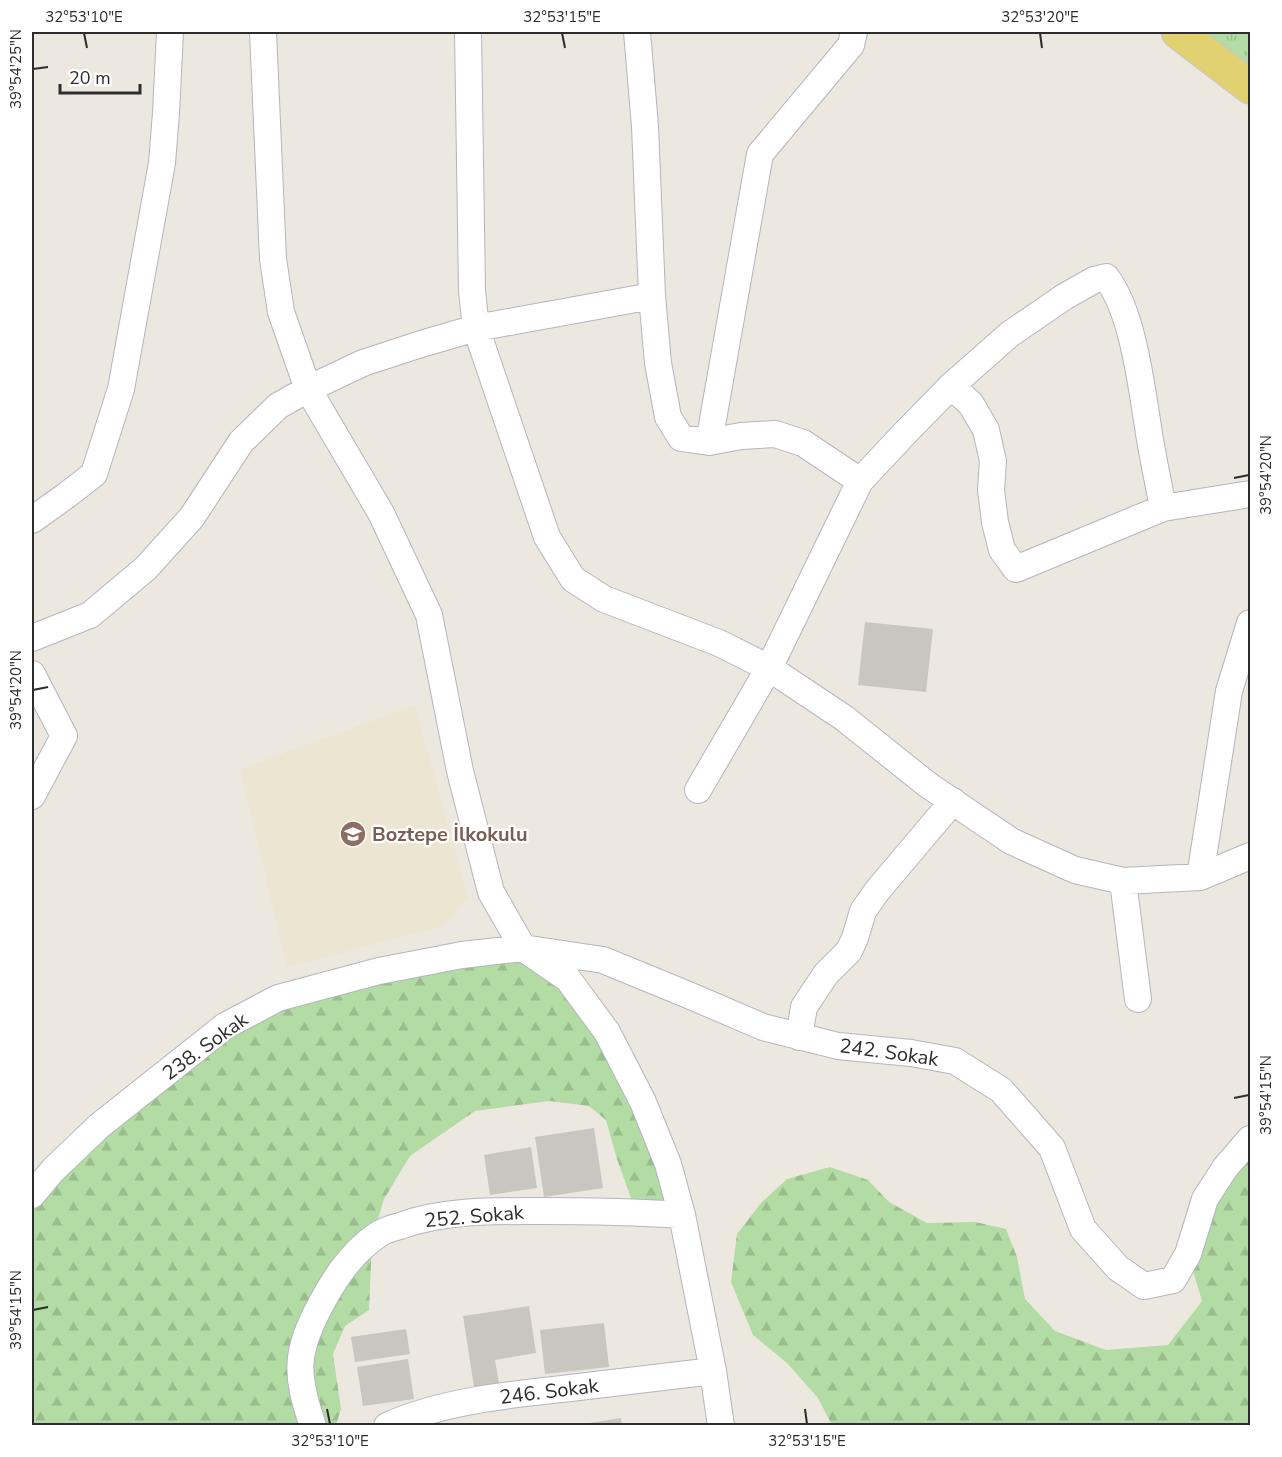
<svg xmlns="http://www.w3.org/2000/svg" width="1282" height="1457" font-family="'Nunito Sans',sans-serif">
  <defs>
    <pattern id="grass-tufts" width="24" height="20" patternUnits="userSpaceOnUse" patternTransform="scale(1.5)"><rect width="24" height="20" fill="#b2dca3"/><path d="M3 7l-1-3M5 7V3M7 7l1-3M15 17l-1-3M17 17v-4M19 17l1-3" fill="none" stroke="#99bd8c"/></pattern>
    <pattern id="forest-firs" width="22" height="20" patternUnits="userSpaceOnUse" patternTransform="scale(1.5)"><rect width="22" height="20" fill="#b2dca3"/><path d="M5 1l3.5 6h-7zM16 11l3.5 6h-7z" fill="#99bd8c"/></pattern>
  </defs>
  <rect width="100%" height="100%" fill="#ece8e0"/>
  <path fill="#ece5d2" d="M 415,705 L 468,898 L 444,926 L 287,967 L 240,769 Z"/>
  <path fill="url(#grass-tufts)" d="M 1178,32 L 1250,32 L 1250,87 Z"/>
  <path fill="url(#forest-firs)" d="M 523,948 L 607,1032 L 682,1215 L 636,1212 L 617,1159 L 606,1120 L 589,1106 L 549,1101 L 475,1111 L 410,1156 L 384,1199 L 372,1240 L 369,1310 L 345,1326 L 333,1354 L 341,1409 L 336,1425 L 32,1426 L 32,1195 L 278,998 Z
    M 1250,1139 L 1250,1425 L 832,1425 L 818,1398 L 787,1363 L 753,1335 L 731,1282 L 737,1234 L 761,1203 L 787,1179 L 830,1167 L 868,1180 L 889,1202 L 927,1223 L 975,1222 L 1006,1229 L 1017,1257 L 1025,1299 L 1055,1331 L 1106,1350 L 1168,1345 L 1202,1301 L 1188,1254 Z"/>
  <path fill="#c8c6bf" d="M 865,622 L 933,629 L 926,692 L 858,685 Z
    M 594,1128 L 603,1188 L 544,1197 L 535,1137 Z
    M 531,1147 L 537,1188 L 490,1195 L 484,1155 Z
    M 529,1306 L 536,1353 L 495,1360 L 499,1383 L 474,1387 L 463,1316 Z
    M 604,1323 L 609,1367 L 545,1374 L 540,1330 Z
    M 406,1329 L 410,1354 L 355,1362 L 351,1337 Z
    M 408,1359 L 414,1399 L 363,1406 L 357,1367 Z
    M 621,1418 L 622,1426 L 583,1426 L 583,1424 Z"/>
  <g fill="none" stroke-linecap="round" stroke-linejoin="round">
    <g stroke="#b4b5be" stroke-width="28">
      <path id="minor" d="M 263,32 L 273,259 L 281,312 L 308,389 L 381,513 L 429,615 L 460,771 L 491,892 L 523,948 L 568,979 L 607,1032 L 643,1102 L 668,1164 L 682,1215 L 713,1371 L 721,1426
        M 468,32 L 472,291 L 476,328 L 547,537 L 573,579 L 604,599 L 719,643 L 769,668 L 844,718 L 928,785 L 1011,841 L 1075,870 L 1123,881 L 1200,877 L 1250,856
        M 637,32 L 645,126 L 652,296 L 658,363 L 668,417 L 681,438 L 709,442 L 741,436 L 775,434 L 803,443 L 860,481
        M 951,386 L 971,404 L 986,430 L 993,461 L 991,490 L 995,522 L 1002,550 L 1016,569 L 1163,508 L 1250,494
        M 709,442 L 760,154 L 851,45 L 854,32
        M 32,520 L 67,495 L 94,474 L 121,389 L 162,163 L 166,113 L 170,32
        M 32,638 L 90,615 L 146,568 L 192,517 L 241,442 L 278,406 L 308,389 L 363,363 L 421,344 L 476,328 L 652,296
        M 32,674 L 64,736 L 32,796
        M 698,790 L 769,668 L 860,481 L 907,431 L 951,386 L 1010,334 L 1064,297 L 1094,280 L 1106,277 C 1133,312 1141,384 1148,427 C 1152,454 1158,481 1163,508
        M 1200,877 L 1229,691 L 1250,623
        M 1123,881 L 1138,999
        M 799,1037 L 804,1007 L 826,974 L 849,951 L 855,938 L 863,911 L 877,891 L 953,801
        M 32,1195 L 53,1170 L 99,1126 L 225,1026 L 278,998 L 379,971 L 462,955 L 523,948 L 603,960 L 686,994 L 763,1027 L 838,1046 L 911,1053 L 955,1061 L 1001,1090 L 1052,1148 L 1083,1229 L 1118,1268 L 1144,1286 L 1173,1280 L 1188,1254 L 1205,1199 L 1225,1168 L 1250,1139
        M 313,1426 C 295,1374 295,1352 321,1304 C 335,1277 353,1251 379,1234 C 385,1230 393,1228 400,1226 C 443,1210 495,1211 540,1211 C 588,1211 635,1212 682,1215
        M 387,1426 C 439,1402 506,1395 562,1389 C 612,1383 663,1377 713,1371"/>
    </g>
    <g stroke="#c8c8c8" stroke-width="35">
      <path id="major" d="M 1178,32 L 1250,87"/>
    </g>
    <use href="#minor" stroke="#fff" stroke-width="26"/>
    <use href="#major" stroke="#e2d170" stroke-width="33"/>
  </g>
  <path fill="none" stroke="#2c2c2c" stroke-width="2" d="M 84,33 L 87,48M 562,33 L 565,48M 1040,33 L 1042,48M 33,69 L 48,67M 1234,478 L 1249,475M 33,690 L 48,687M 1234,1098 L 1249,1095M 33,1310 L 48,1307M 327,1409 L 330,1424M 805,1409 L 807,1424"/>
  <defs>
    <g id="school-disc" transform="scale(1.35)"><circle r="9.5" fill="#8d6e63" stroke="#fff"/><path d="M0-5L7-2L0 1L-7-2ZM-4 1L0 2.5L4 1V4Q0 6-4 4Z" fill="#fff"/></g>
  </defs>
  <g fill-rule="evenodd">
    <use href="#school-disc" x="353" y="834"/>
  </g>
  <g text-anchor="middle" stroke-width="4.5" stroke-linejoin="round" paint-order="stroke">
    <g font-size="20" font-weight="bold" fill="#785e54" stroke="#fff" text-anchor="start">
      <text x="372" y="841">Boztepe İlkokulu</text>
    </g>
    <g font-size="20" fill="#2c2c2c" stroke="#fff">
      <text transform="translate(205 1046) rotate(-36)" y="7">238. Sokak</text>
      <text transform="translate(889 1052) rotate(8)" y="7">242. Sokak</text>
      <text transform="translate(474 1216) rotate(-5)" y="7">252. Sokak</text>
      <text transform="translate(549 1391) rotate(-7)" y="7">246. Sokak</text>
    </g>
  </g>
  <rect width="1282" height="1457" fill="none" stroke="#ffffff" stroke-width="66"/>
  <path d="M60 84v9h80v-9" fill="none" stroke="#2c2c2c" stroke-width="3"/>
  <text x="69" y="84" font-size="18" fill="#2c2c2c" stroke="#ffffff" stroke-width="4.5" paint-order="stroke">20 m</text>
  <rect x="33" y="33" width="1216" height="1391" fill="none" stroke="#2c2c2c" stroke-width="2"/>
  <g font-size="15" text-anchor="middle" fill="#2c2c2c">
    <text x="84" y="22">32°53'10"E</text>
    <text x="562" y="22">32°53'15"E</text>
    <text x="1040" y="22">32°53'20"E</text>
    <text transform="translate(16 69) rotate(-90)" y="5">39°54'25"N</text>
    <text transform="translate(1266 475) rotate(-90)" y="5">39°54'20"N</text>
    <text transform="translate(16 690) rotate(-90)" y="5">39°54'20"N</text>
    <text transform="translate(1266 1095) rotate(-90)" y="5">39°54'15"N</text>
    <text transform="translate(16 1310) rotate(-90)" y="5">39°54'15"N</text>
    <text x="330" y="1446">32°53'10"E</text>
    <text x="807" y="1446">32°53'15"E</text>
  </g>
</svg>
